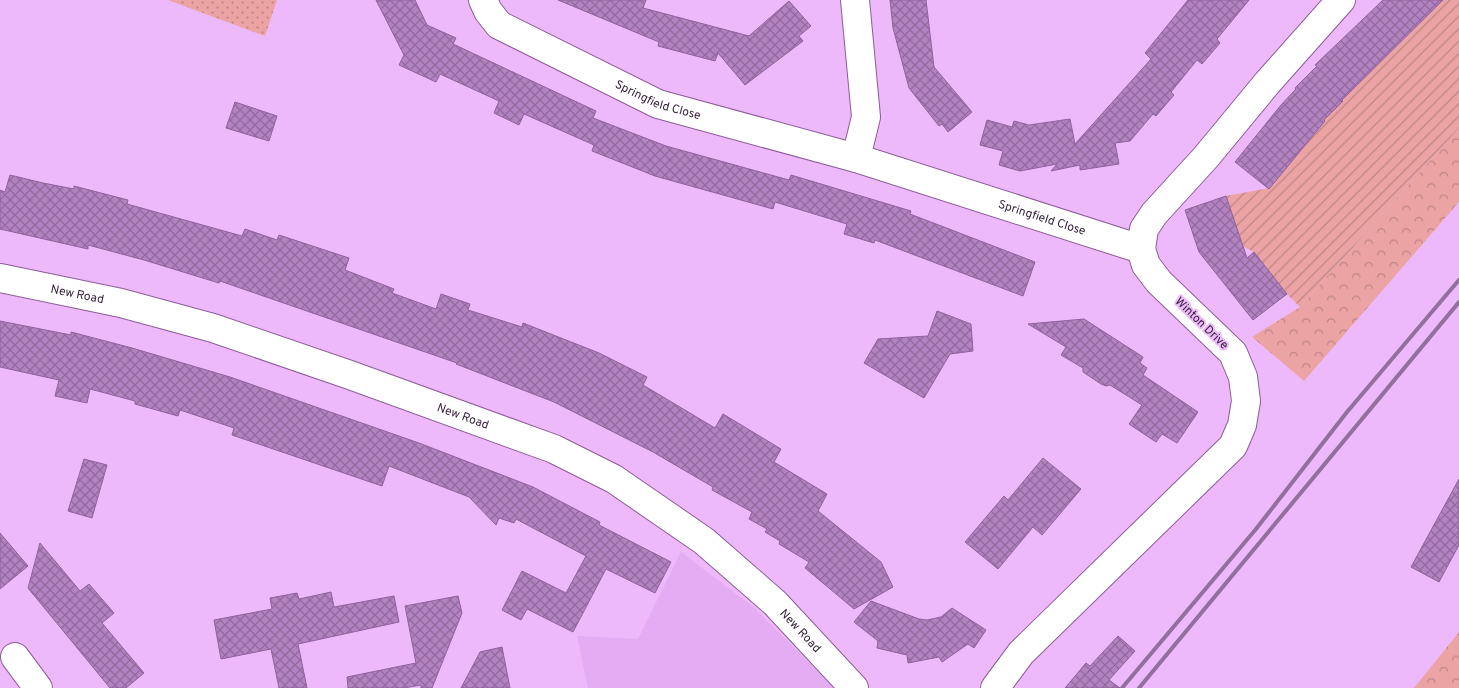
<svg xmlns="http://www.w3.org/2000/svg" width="1459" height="688" font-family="Overpass,sans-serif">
  <defs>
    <pattern id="forest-crowns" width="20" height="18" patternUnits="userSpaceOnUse" patternTransform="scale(1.25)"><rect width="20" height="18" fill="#eba3a3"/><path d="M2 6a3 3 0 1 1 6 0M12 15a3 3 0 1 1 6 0" fill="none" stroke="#bf8586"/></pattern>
    <pattern id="park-dots" width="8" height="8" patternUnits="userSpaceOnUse" patternTransform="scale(1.25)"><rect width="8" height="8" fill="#eba3a3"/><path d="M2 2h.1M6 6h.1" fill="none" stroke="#bf8586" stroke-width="1.8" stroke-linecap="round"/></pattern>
    <pattern id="garden-furrows" width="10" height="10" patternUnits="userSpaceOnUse" patternTransform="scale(1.25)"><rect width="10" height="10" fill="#eba3a3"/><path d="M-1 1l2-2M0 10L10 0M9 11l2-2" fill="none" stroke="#bf8586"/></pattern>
    <pattern id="building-cross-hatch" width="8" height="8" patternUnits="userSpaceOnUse" patternTransform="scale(1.25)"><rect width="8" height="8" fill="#b382c0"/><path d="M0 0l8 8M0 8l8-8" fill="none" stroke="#936a9d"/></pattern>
  </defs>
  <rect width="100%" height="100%" fill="#edb9fa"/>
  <path fill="#e4acf2" d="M 681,552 L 753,607 L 835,688 L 588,688 L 577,636 L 638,639 Z"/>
  <path fill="url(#forest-crowns)" d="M 1459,128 L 1459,202 L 1304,381 L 1252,337 L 1300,307 Z
    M 1459,632 L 1459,688 L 1414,688 Z"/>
  <path fill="url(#park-dots)" d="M 168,0 L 277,0 L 265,36 Z"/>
  <path fill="url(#garden-furrows)" d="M 1443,0 L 1459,0 L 1459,128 L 1300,307 L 1287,294 L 1254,252 L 1242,246 L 1226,196 L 1269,188 L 1308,139 L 1325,121 L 1325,118 L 1343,101 L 1345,97 Z"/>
  <path fill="url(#building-cross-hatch)" stroke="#90619d" d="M 376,0 L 415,0 L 427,25 L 456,38 L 453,44 L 596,111 L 593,118 L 666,146 L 789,180 L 791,175 L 911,211 L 910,214 L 1035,262 L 1023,296 L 875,240 L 874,243 L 844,234 L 847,224 L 775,202 L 773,209 L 655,176 L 592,151 L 594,145 L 524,114 L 519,125 L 494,113 L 499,101 L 440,74 L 436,82 L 399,65 L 404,55 Z
    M 558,0 L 646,0 L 643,8 L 749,36 L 789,1 L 811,26 L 799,36 L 803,41 L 745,85 L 718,53 L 715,61 L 658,46 L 659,42 Z
    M 890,0 L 926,0 L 934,67 L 972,112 L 948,132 L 942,124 L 939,126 L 909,88 L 893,28 Z
    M 1188,0 L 1249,0 L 1217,39 L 1220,43 L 1202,64 L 1197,60 L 1171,92 L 1174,95 L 1156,116 L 1153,114 L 1130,141 L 1115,143 L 1119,164 L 1080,170 L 1080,165 L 1051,171 L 1057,164 L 1020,171 L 999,165 L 1003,151 L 980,145 L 987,120 L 1012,127 L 1014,121 L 1029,125 L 1070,119 L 1075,144 L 1151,59 L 1145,53 Z
    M 1383,0 L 1443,0 L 1342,100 L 1343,101 L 1324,120 L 1325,121 L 1269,189 L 1235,162 L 1281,105 L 1296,89 L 1295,88 L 1317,66 L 1315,65 Z
    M 235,102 L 277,116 L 269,141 L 226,128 Z
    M 10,175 L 43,183 L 74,189 L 74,186 L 128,200 L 127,204 L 242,236 L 245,229 L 277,240 L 279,235 L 349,258 L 345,270 L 394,289 L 392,293 L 436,309 L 441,294 L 470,304 L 468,310 L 522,327 L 523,323 L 599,353 L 647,377 L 643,385 L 715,428 L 723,414 L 781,449 L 774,462 L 827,494 L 818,511 L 881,562 L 893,587 L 854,609 L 805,568 L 809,562 L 779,544 L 780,541 L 765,532 L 767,529 L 749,519 L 752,512 L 712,490 L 713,487 L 653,452 L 554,402 L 456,364 L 457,363 L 220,281 L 219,283 L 144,260 L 88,245 L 88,249 L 0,229 L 0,190 L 5,192 Z
    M 1226,196 L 1247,258 L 1254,252 L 1287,294 L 1253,320 L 1199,252 L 1185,210 Z
    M 937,311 L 971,324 L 973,351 L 950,354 L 924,398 L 864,363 L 878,339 L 928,336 Z
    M 1084,319 L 1143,357 L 1140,363 L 1147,368 L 1143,375 L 1198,412 L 1177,443 L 1162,434 L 1156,442 L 1129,424 L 1142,405 L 1110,385 L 1106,386 L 1101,384 L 1083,372 L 1083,368 L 1061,355 L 1066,347 L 1028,324 Z
    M 0,321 L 71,335 L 71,332 L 132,348 L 230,377 L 419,443 L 533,487 L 600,522 L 599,525 L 671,562 L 655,593 L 606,569 L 573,632 L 527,609 L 521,620 L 502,610 L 522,571 L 566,593 L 586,556 L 516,519 L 514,523 L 499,518 L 496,525 L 469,497 L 389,466 L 382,486 L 232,435 L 234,428 L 180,410 L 178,416 L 135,404 L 135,401 L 90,389 L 87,403 L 55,396 L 59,380 L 0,367 Z
    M 1043,458 L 1081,489 L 1042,535 L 1033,527 L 998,569 L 965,542 L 1004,496 L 1008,500 Z
    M 84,459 L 107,465 L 92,518 L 68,511 Z
    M 1459,479 L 1459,545 L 1439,582 L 1411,567 Z
    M 0,533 L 28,566 L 0,589 Z
    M 40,543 L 80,591 L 89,584 L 114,613 L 102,623 L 144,673 L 126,688 L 110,688 L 28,588 Z
    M 331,592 L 334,607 L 394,596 L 399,622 L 298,644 L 307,688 L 279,688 L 271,649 L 221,659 L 214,620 L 272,609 L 270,598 L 297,593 L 299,599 Z
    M 458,596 L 462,613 L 432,688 L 421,688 L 421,685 L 404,688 L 348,688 L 347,677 L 416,663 L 405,606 Z
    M 871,601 L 919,619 L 927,620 L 941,617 L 952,608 L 986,630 L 974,648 L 968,644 L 942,662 L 939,657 L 908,663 L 907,655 L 877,648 L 878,641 L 854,622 Z
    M 1118,636 L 1135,651 L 1109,680 L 1120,688 L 1065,688 L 1086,663 L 1090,666 Z
    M 502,647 L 510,688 L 461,688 L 480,652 Z"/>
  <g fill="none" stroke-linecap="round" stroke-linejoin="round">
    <g stroke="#8c5d99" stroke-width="30">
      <g id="minor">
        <path id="s1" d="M 483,0 L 488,11 L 499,25 L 658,104 L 856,158 L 1141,249"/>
        <path d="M 855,0 L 866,117 L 856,158"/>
        <path id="s2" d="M 0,278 L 121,303 L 213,328 L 350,375 L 554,449 L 614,479 L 704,541 L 775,603 L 854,688"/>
        <path d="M 15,657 L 38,688"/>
        <path d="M 995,688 L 1021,653 L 1233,446 L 1242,425 L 1246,401 L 1243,377 L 1233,353 L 1159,282 L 1146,265 L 1141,249 L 1144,229 L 1154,214 L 1206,157 L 1268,82 L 1341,0"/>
      </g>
    </g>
    <use href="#minor" stroke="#fff" stroke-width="28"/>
    <path stroke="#946f9d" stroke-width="4" d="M 1122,688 L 1256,529 L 1347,412 L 1459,280
      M 1139,688 L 1459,302"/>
  </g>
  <g text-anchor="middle" stroke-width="4" stroke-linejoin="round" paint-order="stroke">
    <g font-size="12" fill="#38243d" stroke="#edb9fa">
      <text dy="4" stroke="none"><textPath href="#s1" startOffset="206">Springfield Close</textPath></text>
      <text dy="4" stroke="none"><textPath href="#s1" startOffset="608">Springfield Close</textPath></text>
      <text dy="4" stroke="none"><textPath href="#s2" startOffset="79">New Road</textPath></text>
      <text transform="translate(1202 323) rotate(44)" y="4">Winton Drive</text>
      <text dy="4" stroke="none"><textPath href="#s2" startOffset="484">New Road</textPath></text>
      <text dy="4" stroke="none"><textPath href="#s2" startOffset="889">New Road</textPath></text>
    </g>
  </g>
</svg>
